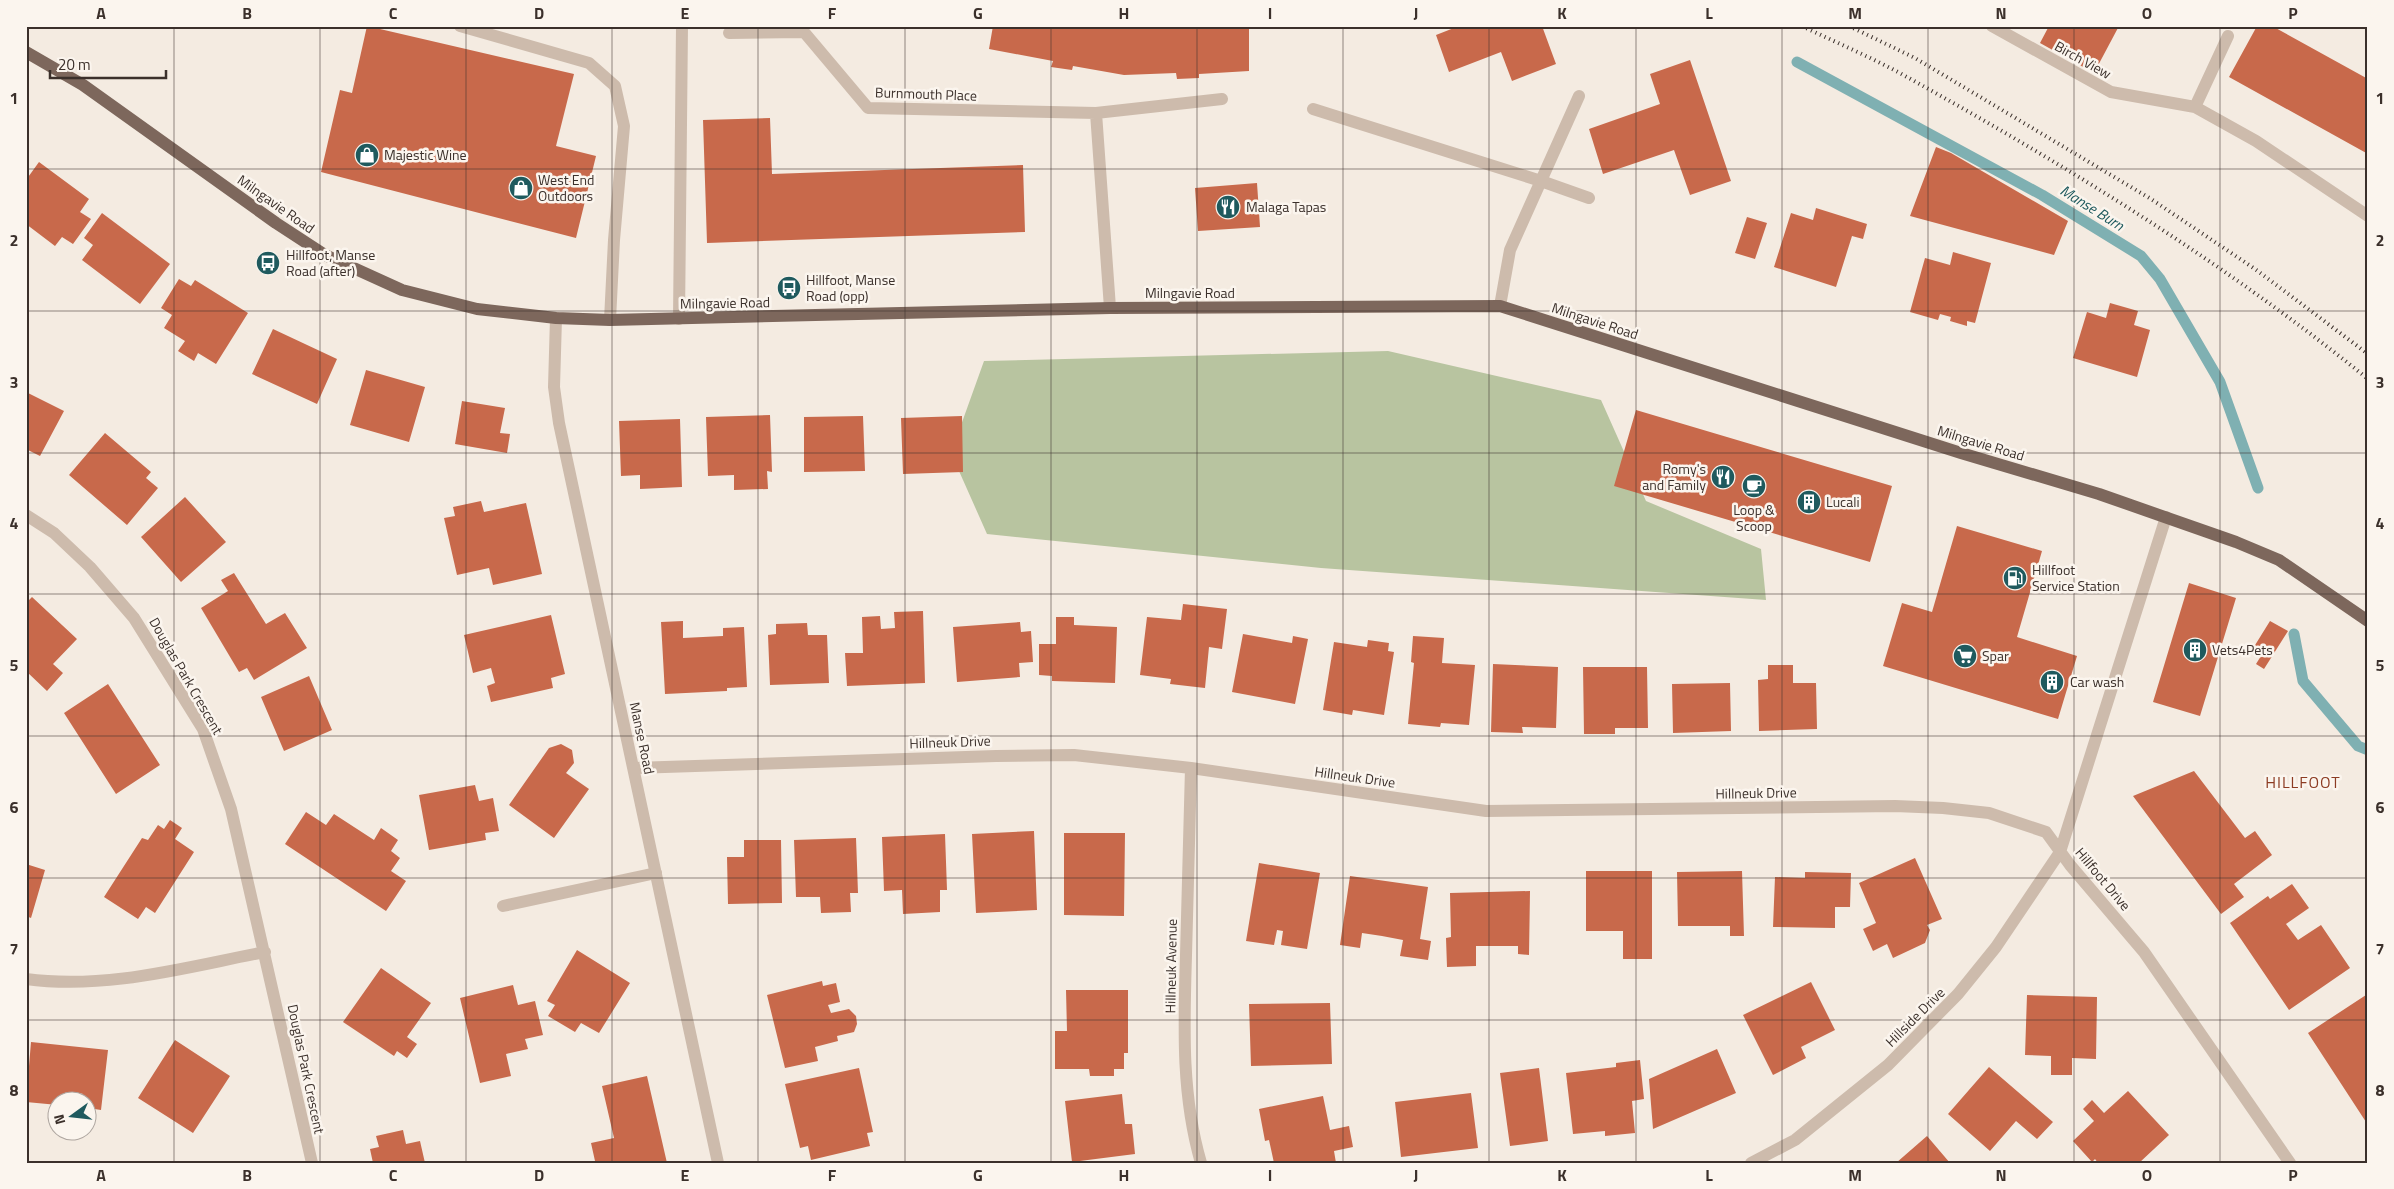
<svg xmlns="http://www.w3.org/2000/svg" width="2394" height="1189" font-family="'Titillium Web',sans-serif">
  <rect width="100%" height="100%" fill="#f4ebe1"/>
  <path fill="#b8c4a0" d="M 1388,351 L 1601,400 L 1646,501 L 1761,549 L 1766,600 L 1321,568 L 987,534 L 951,453 L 984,361 Z"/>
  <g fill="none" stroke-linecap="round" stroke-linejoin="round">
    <path stroke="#7fb0b2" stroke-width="11" d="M 1797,62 L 2042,195 L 2141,256 L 2160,279 L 2220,382 L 2258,488
      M 2294,634 L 2303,681 L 2358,746 L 2368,750"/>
  </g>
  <path fill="#c8694b" d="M 367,26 L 574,74 L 556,146 L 596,156 L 576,238 L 321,172 L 340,90 L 352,93 Z
    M 993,26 L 1249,26 L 1249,71 L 1199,74 L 1199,78 L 1177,79 L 1176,73 L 1124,75 L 1073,66 L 1072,70 L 1051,67 L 1053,61 L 989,49 Z
    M 1459,26 L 1542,26 L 1556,64 L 1512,81 L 1501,52 L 1449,72 L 1436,35 Z
    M 2049,26 L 2119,26 L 2094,73 L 2040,43 Z
    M 2257,26 L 2272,26 L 2368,79 L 2368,154 L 2229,77 Z
    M 1690,60 L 1731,181 L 1690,195 L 1674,150 L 1603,174 L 1589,129 L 1660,104 L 1650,74 Z
    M 770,118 L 772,174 L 1023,165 L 1025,232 L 707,243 L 703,120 Z
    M 1936,147 L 1951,153 L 2068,221 L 2054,255 L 1910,216 Z
    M 39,162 L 89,199 L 80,212 L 91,219 L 73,244 L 62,237 L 55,246 L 26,224 L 26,180 Z
    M 1257,183 L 1260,227 L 1198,231 L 1195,188 Z
    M 1816,208 L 1867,224 L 1863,239 L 1852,236 L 1836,287 L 1774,267 L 1791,213 L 1813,220 Z
    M 102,213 L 170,264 L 140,304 L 82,260 L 93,245 L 84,238 Z
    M 1747,217 L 1767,223 L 1755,259 L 1735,253 Z
    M 1953,252 L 1991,263 L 1975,323 L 1967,321 L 1967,326 L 1950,321 L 1951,317 L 1940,314 L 1938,320 L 1910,312 L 1925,258 L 1950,265 Z
    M 179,279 L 191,286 L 195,280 L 248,313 L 216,364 L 198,353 L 194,361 L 178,351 L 185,341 L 164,328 L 172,315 L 161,308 Z
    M 2110,303 L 2138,311 L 2134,325 L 2150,330 L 2137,377 L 2073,358 L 2087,312 L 2106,318 Z
    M 273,329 L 337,359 L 317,404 L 252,374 Z
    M 366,370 L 425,387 L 409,442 L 350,425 Z
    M 26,392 L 64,411 L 40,456 L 26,449 Z
    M 462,401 L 505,408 L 500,433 L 510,434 L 507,453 L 455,444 Z
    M 1636,410 L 1892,486 L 1870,562 L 1614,486 Z
    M 770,415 L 772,472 L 767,471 L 768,489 L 734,490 L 734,475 L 708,476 L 706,417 Z
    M 863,416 L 865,471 L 804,472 L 804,417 Z
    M 962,416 L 963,472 L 903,474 L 901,418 Z
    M 680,419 L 682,487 L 640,489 L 640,475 L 621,476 L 619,421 Z
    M 105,433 L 151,472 L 146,478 L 158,488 L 127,525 L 69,475 Z
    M 185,497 L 226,542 L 181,582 L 141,537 Z
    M 481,501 L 484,512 L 526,503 L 542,574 L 493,585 L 489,568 L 457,575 L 444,518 L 455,516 L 453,507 Z
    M 1957,526 L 2042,551 L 2017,637 L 2077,656 L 2058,719 L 1883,666 L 1902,603 L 1932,612 Z
    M 234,573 L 266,624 L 285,613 L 307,648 L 254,680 L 247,668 L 239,672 L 201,608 L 228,591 L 221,580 Z
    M 2189,583 L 2236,598 L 2200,716 L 2153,702 Z
    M 32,597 L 77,639 L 53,664 L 63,673 L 47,691 L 26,671 L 26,603 Z
    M 1183,604 L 1227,609 L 1222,649 L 1209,647 L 1205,688 L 1170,684 L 1171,679 L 1140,675 L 1147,617 L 1181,620 Z
    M 923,611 L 925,683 L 847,686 L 845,653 L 863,653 L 862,617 L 880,616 L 881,629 L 895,628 L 894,612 Z
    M 551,615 L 565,674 L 551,678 L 553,688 L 491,702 L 487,686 L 495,683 L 491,668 L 473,673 L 464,635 Z
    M 1056,617 L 1074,617 L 1074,625 L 1117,627 L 1115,683 L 1052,681 L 1052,676 L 1039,675 L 1039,644 L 1056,644 Z
    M 683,621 L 683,638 L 723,636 L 723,628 L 744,627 L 747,687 L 727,688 L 727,691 L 665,694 L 661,622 Z
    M 2270,621 L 2288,631 L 2264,669 L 2256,664 L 2261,656 L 2252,650 Z
    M 1020,622 L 1021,632 L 1031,631 L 1033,662 L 1019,663 L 1020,677 L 957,682 L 953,627 Z
    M 807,623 L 808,635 L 827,635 L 829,683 L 770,685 L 768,635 L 776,634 L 776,624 Z
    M 1243,634 L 1292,643 L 1293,636 L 1308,639 L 1295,704 L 1232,692 Z
    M 1413,636 L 1444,638 L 1442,663 L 1475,665 L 1469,725 L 1441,723 L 1440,727 L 1408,724 L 1414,663 L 1411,662 Z
    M 1368,640 L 1389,643 L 1388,651 L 1394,652 L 1384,715 L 1353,710 L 1352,715 L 1323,710 L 1334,642 L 1367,647 Z
    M 1493,664 L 1558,667 L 1556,728 L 1522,727 L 1523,733 L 1491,732 Z
    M 1768,665 L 1793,665 L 1793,683 L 1816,683 L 1817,729 L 1759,731 L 1758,680 L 1768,679 Z
    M 1583,667 L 1647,667 L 1648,728 L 1615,728 L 1615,734 L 1584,734 Z
    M 309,676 L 332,730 L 284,751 L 261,697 Z
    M 1730,683 L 1731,731 L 1673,733 L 1672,684 Z
    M 108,684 L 160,765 L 116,794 L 64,713 Z
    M 561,744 L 572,750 L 574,763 L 566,773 L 589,789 L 554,838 L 509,805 L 549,748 Z
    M 2194,771 L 2245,838 L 2255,831 L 2272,855 L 2234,884 L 2244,897 L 2221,914 L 2133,796 Z
    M 475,785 L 479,801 L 493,798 L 499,831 L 485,833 L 486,840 L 429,850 L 419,795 Z
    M 306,812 L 326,825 L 334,814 L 374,840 L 381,828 L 398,840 L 391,851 L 400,858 L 391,871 L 406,881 L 386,911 L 285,844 Z
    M 170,820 L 182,828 L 175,839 L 194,852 L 155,913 L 146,907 L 138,919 L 104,897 L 142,838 L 148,840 L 158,825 L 164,829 Z
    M 1034,831 L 1037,910 L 976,913 L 972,834 Z
    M 1064,833 L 1125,833 L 1124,916 L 1064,915 Z
    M 945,834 L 947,890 L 940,890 L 940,912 L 903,914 L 902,890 L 884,891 L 882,837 Z
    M 856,838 L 858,893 L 850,893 L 851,912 L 821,913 L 820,897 L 796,897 L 794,840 Z
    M 744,840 L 781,840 L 782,903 L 728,904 L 727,857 L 744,857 Z
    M 1915,858 L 1942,919 L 1927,925 L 1930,930 L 1925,943 L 1893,958 L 1887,944 L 1873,951 L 1863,929 L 1876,923 L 1859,883 Z
    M 1259,863 L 1320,873 L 1307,949 L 1281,945 L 1283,931 L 1277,930 L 1274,945 L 1246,941 Z
    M 26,864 L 45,870 L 31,918 L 26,916 Z
    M 1586,871 L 1652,871 L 1652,959 L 1623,959 L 1623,931 L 1586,931 Z
    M 1742,871 L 1744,936 L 1730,936 L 1730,926 L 1678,926 L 1677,872 Z
    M 1805,872 L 1851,873 L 1850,907 L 1835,907 L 1835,928 L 1773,927 L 1775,877 L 1805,878 Z
    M 1350,876 L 1428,887 L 1420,939 L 1431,941 L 1428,960 L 1400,956 L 1403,940 L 1382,936 L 1362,933 L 1360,948 L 1340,945 Z
    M 2292,884 L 2309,908 L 2286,924 L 2298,940 L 2321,925 L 2350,968 L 2289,1010 L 2230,923 L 2268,896 L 2270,899 Z
    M 1530,891 L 1529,955 L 1518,954 L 1518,946 L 1476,946 L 1476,966 L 1447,967 L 1446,938 L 1451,937 L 1450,893 Z
    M 577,950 L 630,983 L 599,1033 L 581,1023 L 575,1032 L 548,1016 L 555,1005 L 547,1001 Z
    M 381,968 L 431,1003 L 407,1037 L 417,1044 L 407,1058 L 397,1051 L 394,1056 L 343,1022 Z
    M 822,981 L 823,986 L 836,983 L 840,1002 L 828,1005 L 831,1013 L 849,1009 L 856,1016 L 857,1024 L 854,1032 L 837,1036 L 838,1041 L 815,1047 L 818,1061 L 785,1068 L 767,995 Z
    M 1811,982 L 1835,1030 L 1801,1047 L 1806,1058 L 1773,1075 L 1743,1015 Z
    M 513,985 L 518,1005 L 535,1001 L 543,1035 L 525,1039 L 528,1049 L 506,1054 L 511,1076 L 480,1083 L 460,998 Z
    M 1066,990 L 1128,990 L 1128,1053 L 1124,1053 L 1124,1069 L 1114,1069 L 1114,1076 L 1090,1076 L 1089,1069 L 1055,1069 L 1055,1031 L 1067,1031 Z
    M 2027,995 L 2097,997 L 2096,1059 L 2072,1058 L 2072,1075 L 2051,1075 L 2051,1056 L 2025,1055 Z
    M 2366,995 L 2368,998 L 2368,1121 L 2366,1122 L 2308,1033 Z
    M 1330,1003 L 1332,1064 L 1251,1066 L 1249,1004 Z
    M 175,1040 L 230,1076 L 193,1133 L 138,1098 Z
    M 31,1042 L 108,1050 L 101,1110 L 88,1108 L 88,1102 L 58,1102 L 58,1105 L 26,1102 Z
    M 1717,1049 L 1736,1093 L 1653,1129 L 1649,1079 Z
    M 1640,1060 L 1644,1099 L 1632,1101 L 1635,1133 L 1605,1136 L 1605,1131 L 1573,1134 L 1566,1073 L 1616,1067 L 1616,1063 Z
    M 1989,1067 L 2053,1122 L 2037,1139 L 2016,1121 L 1990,1151 L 1948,1114 Z
    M 859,1068 L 873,1132 L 867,1133 L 870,1146 L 811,1160 L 808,1146 L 800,1148 L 785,1084 Z
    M 1539,1068 L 1548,1141 L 1510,1146 L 1500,1073 Z
    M 647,1076 L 667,1163 L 595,1161 L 591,1143 L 614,1138 L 602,1086 Z
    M 2128,1091 L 2169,1135 L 2139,1163 L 2098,1163 L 2095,1159 L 2092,1162 L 2073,1141 L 2094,1121 L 2083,1109 L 2092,1100 L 2104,1113 Z
    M 1471,1093 L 1478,1148 L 1401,1157 L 1395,1102 Z
    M 1122,1094 L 1125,1124 L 1132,1124 L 1135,1154 L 1072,1162 L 1065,1101 Z
    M 1323,1096 L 1330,1130 L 1349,1126 L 1353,1147 L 1334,1151 L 1336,1163 L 1274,1163 L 1269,1140 L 1265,1141 L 1259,1109 Z
    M 403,1130 L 406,1144 L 420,1141 L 425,1163 L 373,1163 L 370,1149 L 379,1147 L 376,1136 Z
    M 1927,1136 L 1950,1163 L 1896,1163 Z"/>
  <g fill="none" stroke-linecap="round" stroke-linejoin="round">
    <path stroke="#cdbbac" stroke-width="12" d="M 460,26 L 589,63 L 615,86 L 624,126 L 614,240 L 610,320
      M 1313,109 L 1541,181 L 1589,198
      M 1500,306 L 1510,250 L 1579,96
      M 679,319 L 682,26"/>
    <path stroke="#cdbbac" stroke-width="12" d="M 1992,26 L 2111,92 L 2195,107 L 2256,141 L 2368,216
      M 729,33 L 804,32 L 868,108 L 1096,113 L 1222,99
      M 2195,107 L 2228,36
      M 1096,113 L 1110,308
      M 26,515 L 54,533 L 90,567 L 134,618 L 203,729 L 231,809 L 312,1163
      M 634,768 L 996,756 L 1074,755 L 1191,768 L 1486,811 L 1895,806 L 1943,808 L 1989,813 L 2046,832 L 2070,865 L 2144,952 L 2290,1163
      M 1191,768 C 1189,830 1188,893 1186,955 C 1184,1025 1181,1094 1201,1163
      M 503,906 L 656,873
      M 26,979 C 107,990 186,967 265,952
      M 1751,1163 L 1795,1140 L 1888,1065 L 1958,994 L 1996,947 L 2060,852 L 2166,517"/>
    <path stroke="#cdbbac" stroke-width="12" d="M 556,318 L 554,387 L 559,423 L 718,1163"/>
    <path stroke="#7d675c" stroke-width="12" d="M 26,52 L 83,85 L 276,223 L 325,255 L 402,290 L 477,309 L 556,318 L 610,320 L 1110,308 L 1500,306 L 1961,453 L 2099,494 L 2236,542 L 2279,560 L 2368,621"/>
    <path stroke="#3b302b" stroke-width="4" stroke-dasharray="1 4" stroke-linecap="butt" d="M 1802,26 C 1837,43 1873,58 1907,77 C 2067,166 2225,263 2368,379
      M 1849,26 L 1915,58 L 2151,199 L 2255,269 L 2368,354"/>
  </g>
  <path fill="none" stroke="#3b302b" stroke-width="1" stroke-opacity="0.55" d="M 174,26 L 174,1163M 320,26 L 320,1163M 466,26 L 466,1163M 612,26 L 612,1163M 758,26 L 758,1163M 905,26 L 905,1163M 1051,26 L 1051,1163M 1197,26 L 1197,1163M 1343,26 L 1343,1163M 1489,26 L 1489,1163M 1636,26 L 1636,1163M 1782,26 L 1782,1163M 1928,26 L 1928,1163M 2074,26 L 2074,1163M 2220,26 L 2220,1163M 26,169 L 2368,169M 26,311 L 2368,311M 26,453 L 2368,453M 26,594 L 2368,594M 26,736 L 2368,736M 26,878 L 2368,878M 26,1020 L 2368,1020"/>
  <defs>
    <g id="shop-disc" transform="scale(1.25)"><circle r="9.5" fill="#1f5a5e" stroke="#fbf5ee"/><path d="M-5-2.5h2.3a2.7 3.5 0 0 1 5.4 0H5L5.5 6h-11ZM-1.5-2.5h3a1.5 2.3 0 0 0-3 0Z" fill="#fff"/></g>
    <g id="restaurant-disc" transform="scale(1.25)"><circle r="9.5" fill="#1f5a5e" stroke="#fbf5ee"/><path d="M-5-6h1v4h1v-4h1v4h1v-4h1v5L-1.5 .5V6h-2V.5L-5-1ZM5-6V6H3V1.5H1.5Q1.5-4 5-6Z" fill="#fff"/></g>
    <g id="bus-disc" transform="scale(1.25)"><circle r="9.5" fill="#1f5a5e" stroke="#fbf5ee"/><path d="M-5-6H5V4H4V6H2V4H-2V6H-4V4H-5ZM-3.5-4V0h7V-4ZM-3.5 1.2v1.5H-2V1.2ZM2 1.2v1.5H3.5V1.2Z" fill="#fff"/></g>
    <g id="cafe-disc" transform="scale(1.25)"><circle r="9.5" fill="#1f5a5e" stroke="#fbf5ee"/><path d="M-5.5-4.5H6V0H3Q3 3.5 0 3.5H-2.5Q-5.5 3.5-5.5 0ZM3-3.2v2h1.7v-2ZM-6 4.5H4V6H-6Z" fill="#fff"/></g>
    <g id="building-disc" transform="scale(1.25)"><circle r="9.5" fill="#1f5a5e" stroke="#fbf5ee"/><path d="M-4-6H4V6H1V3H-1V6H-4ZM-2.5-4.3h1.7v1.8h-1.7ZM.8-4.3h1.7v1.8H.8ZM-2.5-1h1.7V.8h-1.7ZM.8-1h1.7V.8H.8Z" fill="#fff"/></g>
    <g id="fuel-disc" transform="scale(1.25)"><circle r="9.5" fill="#1f5a5e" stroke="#fbf5ee"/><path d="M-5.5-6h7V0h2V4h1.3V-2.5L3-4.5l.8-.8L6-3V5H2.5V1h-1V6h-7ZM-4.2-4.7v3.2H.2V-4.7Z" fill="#fff"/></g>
    <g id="supermarket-disc" transform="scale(1.25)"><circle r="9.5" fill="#1f5a5e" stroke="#fbf5ee"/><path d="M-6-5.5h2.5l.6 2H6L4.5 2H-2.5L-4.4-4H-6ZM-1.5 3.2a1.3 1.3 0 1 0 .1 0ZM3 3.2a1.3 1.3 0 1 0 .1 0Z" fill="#fff"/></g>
  </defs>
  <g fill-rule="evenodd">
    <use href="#shop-disc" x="367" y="155"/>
    <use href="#shop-disc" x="521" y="188"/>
    <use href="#restaurant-disc" x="1228" y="207"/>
    <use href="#bus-disc" x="268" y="263"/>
    <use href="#bus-disc" x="789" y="288"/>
    <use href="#restaurant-disc" x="1723" y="477"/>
    <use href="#cafe-disc" x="1754" y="486"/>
    <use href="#building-disc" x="1809" y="502"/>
    <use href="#fuel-disc" x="2015" y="578"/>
    <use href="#building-disc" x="2195" y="650"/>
    <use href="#supermarket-disc" x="1965" y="656"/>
    <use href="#building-disc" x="2052" y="682"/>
  </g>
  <g text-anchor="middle" stroke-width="5" stroke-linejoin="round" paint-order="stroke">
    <g font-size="14" fill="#3b302b" stroke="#fbf5ee">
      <text transform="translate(2083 60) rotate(29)" y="5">Birch View</text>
      <text transform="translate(926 94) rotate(2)" y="5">Burnmouth Place</text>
      <text transform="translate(276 204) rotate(35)" y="5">Milngavie Road</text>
      <text x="1190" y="298">Milngavie Road</text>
      <text transform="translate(725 303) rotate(-1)" y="5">Milngavie Road</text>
      <text transform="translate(1595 321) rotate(18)" y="5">Milngavie Road</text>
      <text transform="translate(1981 443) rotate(17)" y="5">Milngavie Road</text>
      <text transform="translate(186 676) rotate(60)" y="5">Douglas Park Crescent</text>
      <text transform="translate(642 738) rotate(78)" y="5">Manse Road</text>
      <text transform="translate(950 742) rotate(-2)" y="5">Hillneuk Drive</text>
      <text transform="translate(1355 777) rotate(8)" y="5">Hillneuk Drive</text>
      <text transform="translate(1756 793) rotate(-1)" y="5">Hillneuk Drive</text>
      <text transform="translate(2103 879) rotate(50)" y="5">Hillfoot Drive</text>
      <text transform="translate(1171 966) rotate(-89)" y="5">Hillneuk Avenue</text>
      <text transform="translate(1915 1017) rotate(-45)" y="5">Hillside Drive</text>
      <text transform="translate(306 1069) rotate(78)" y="5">Douglas Park Crescent</text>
    </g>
    <g font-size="14" fill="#3b302b" stroke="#fbf5ee" text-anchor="start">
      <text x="384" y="160">Majestic Wine</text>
      <text x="538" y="185">West End<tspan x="538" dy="16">Outdoors</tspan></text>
      <text x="1246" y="212">Malaga Tapas</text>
      <text x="286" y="260">Hillfoot, Manse<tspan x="286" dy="16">Road (after)</tspan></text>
      <text x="806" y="285">Hillfoot, Manse<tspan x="806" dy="16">Road (opp)</tspan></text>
      <text x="1706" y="474" text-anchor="end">Romy's<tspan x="1706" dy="16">and Family</tspan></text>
      <text x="1826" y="507">Lucali</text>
      <text x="1754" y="515" text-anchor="middle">Loop &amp;<tspan x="1754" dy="16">Scoop</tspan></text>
      <text x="2032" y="575">Hillfoot<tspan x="2032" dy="16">Service Station</tspan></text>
      <text x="2212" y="655">Vets4Pets</text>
      <text x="1982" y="661">Spar</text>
      <text x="2070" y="687">Car wash</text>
    </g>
    <g font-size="15" font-style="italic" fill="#1f5a5e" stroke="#fbf5ee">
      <text transform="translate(2092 208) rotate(32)" y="5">Manse Burn</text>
    </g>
    <g font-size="16" letter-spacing="1" fill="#8c3b22" stroke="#fbf5ee">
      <text x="2303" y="788">HILLFOOT</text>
    </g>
  </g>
  <rect width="2394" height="1189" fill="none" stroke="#fbf5ee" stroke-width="55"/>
  <g transform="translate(72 1116) rotate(255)"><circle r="24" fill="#fbf5ee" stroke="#aea6a0"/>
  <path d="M0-4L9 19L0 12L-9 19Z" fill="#1f5a5e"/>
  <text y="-8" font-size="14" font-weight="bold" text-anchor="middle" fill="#3b302b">N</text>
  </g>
  <path d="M50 70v8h116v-8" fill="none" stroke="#3b302b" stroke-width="2.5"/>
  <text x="58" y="70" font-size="15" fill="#3b302b" stroke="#fbf5ee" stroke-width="4" paint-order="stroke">20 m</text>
  <rect x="28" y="28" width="2338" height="1134" fill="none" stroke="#3b302b" stroke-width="2"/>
  <g font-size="16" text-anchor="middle" font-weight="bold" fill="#3b302b">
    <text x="101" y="19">A</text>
    <text x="247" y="19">B</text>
    <text x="393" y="19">C</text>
    <text x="539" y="19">D</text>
    <text x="685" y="19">E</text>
    <text x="832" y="19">F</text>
    <text x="978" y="19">G</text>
    <text x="1124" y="19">H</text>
    <text x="1270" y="19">I</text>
    <text x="1416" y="19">J</text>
    <text x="1562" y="19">K</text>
    <text x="1709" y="19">L</text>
    <text x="1855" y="19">M</text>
    <text x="2001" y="19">N</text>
    <text x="2147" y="19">O</text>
    <text x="2293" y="19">P</text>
    <text x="14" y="104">1</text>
    <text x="2380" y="104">1</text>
    <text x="14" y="246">2</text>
    <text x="2380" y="246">2</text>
    <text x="14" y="388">3</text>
    <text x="2380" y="388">3</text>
    <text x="14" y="529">4</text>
    <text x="2380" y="529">4</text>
    <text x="14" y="671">5</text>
    <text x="2380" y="671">5</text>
    <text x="14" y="813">6</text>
    <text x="2380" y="813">6</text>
    <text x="14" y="955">7</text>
    <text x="2380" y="955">7</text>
    <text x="14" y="1096">8</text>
    <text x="2380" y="1096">8</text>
    <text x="101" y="1181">A</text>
    <text x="247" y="1181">B</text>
    <text x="393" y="1181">C</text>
    <text x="539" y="1181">D</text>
    <text x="685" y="1181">E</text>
    <text x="832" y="1181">F</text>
    <text x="978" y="1181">G</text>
    <text x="1124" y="1181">H</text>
    <text x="1270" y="1181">I</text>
    <text x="1416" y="1181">J</text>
    <text x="1562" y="1181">K</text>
    <text x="1709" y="1181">L</text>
    <text x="1855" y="1181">M</text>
    <text x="2001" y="1181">N</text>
    <text x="2147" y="1181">O</text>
    <text x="2293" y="1181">P</text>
  </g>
</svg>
